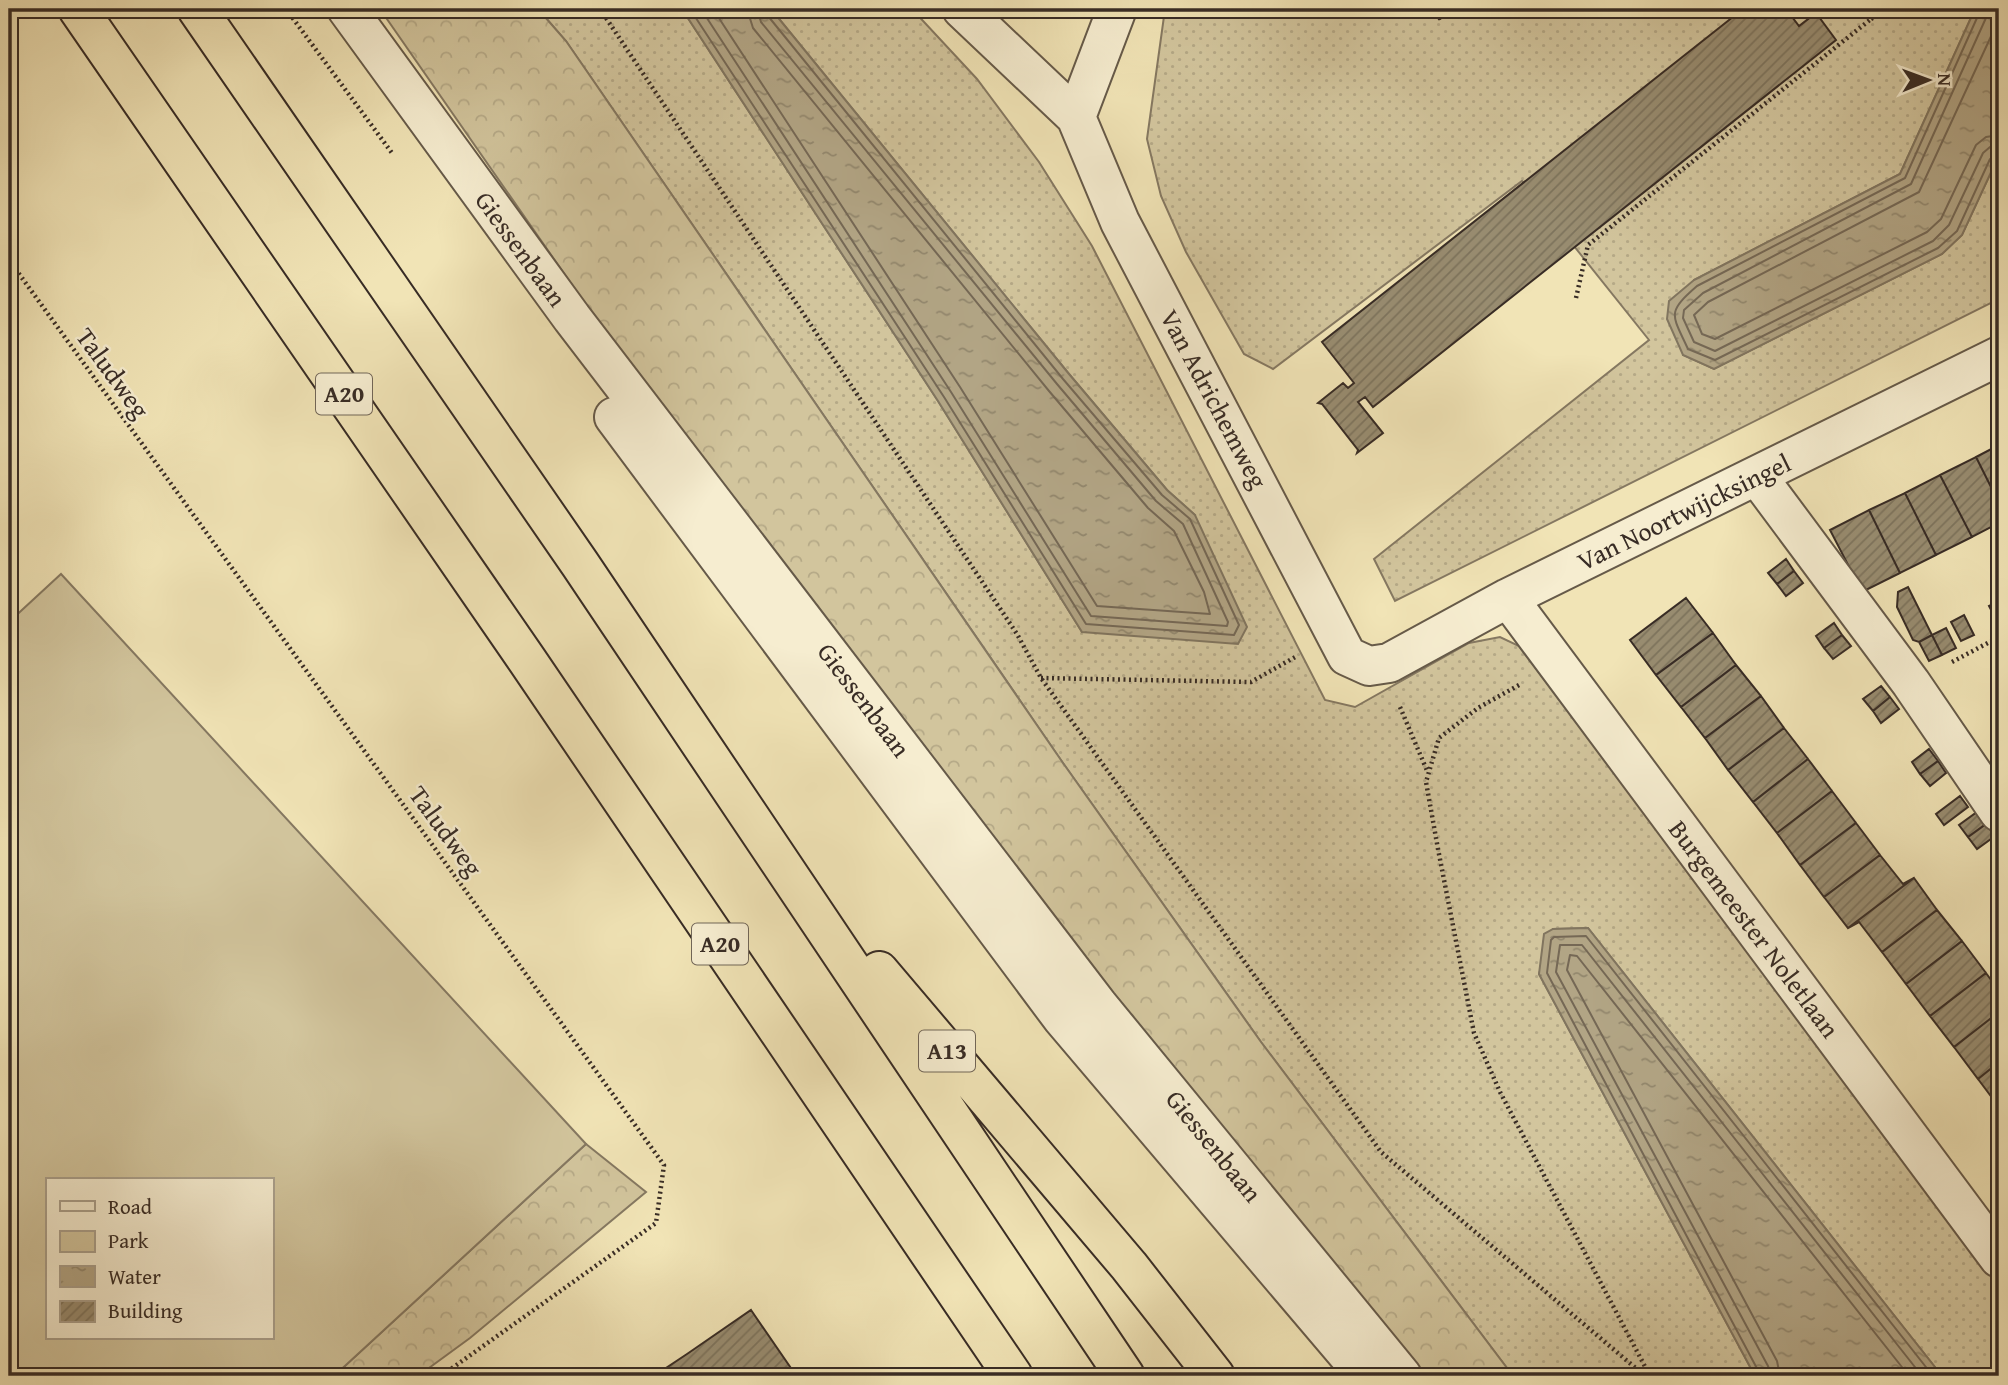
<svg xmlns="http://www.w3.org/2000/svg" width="2008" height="1385" font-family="'Gentium Book Plus',serif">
  <defs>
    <pattern id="grass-dots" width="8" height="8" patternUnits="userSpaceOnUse" patternTransform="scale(1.75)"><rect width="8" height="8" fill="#d2c59d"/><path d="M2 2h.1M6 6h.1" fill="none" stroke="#b5a987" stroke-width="1.8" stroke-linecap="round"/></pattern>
    <pattern id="forest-crowns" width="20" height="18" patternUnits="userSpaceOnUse" patternTransform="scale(1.75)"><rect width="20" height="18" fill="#d2c59d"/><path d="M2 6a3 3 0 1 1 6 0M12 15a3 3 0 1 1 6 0" fill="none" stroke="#b5a987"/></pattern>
    <pattern id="water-ripples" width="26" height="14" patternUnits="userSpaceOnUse" patternTransform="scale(1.75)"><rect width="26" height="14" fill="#b2a585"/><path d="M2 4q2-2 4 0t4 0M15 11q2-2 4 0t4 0" fill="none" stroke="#92876d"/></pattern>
    <pattern id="building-hatch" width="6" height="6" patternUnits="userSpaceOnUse" patternTransform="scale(1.75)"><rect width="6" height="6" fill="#988c70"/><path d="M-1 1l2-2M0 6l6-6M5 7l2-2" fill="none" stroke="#7d735c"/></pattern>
  </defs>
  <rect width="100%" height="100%" fill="#f1e4b6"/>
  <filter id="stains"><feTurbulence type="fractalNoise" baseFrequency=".00286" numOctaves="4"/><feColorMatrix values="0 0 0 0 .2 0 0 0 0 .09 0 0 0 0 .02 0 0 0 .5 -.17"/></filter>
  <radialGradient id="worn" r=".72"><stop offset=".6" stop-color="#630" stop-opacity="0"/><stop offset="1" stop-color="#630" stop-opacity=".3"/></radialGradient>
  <path fill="url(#grass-dots)" stroke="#857861" stroke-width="2" d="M 538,9 L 682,9 L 938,401 L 1082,632 L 1195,515 L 1167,490 L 1069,374 L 771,9 L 912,9 L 977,79 L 1039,162 L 1092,246 L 1325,700 L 1355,707 L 1469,643 L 1500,637 L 1519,646 L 1999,1280 L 1999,1376 L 1942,1376 L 1588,928 L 1553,929 L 1539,974 L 1755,1376 L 1513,1376 L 1261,1042 L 1063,763 L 566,41 Z
    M 1165,9 L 1975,9 L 1900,174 L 1694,280 L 1683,355 L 1714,369 L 1942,254 L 1962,235 L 1999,155 L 1999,299 L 1395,601 L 1374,559 L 1649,340 L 1522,181 L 1273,369 L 1244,354 L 1186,252 L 1161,196 L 1147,139 Z"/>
  <path fill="url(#forest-crowns)" stroke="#857861" stroke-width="2" d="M 380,9 L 538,9 L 566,41 L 1063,763 L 1261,1042 L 1513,1376 L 1406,1376 L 613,344 Z
    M 586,1144 L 646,1192 L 470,1338 L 418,1376 L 334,1376 Z"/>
  <path fill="#d2c59d" stroke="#857861" stroke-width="2" fill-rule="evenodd" d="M 61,574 L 586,1144 L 334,1376 L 9,1376 L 9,622 ZM 47,1180 L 271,1180 L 271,1338 L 47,1338 Z"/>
  <path fill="url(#water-ripples)" stroke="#81755f" stroke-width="2" d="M 682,9 L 771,9 L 1069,374 L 1167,490 L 1195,515 L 1247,627 L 1238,644 L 1082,632 L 938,401 Z
    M 1975,9 L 1999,9 L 1999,155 L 1962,235 L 1942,254 L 1714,369 L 1683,355 L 1667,319 L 1669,301 L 1694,280 L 1900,174 Z
    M 1588,928 L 1942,1376 L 1755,1376 L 1539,974 L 1544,934 L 1553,929 Z"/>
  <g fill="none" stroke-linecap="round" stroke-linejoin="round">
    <path stroke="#756855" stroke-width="2" d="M 690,9 L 944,397 L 1086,624 L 1234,635 L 1239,625 L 1190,519 L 1162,495 L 1063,379 L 768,16 L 766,9
      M 701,9 L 951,392 L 1091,616 L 1227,626 L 1228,622 L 1183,524 L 1156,501 L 1057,384 L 761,22 L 757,9
      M 713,9 L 960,387 L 1097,606 L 1210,614 L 1204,592 L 1174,531 L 1148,508 L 1049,391 L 753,28 L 747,9
      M 1981,9 L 1905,178 L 1697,286 C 1666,313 1672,314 1688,349 L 1715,360 L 1938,248 L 1957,231 L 1990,159 L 1999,154
      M 1990,9 L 1911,184 L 1703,293 L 1684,310 L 1683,318 L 1694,342 L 1715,351 L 1933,241 L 1949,225 L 1983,153 L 1990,147 L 1999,145
      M 1999,19 L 1919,192 L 1708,302 L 1694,315 L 1702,334 L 1715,339 L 1927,232 L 1941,219 L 1976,145 L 1986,137 L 1999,135
      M 1761,1376 L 1547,973 L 1551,940 L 1554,937 L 1586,936 L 1933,1376
      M 1770,1376 L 1768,1366 L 1556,972 L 1560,945 L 1582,945 L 1922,1376
      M 1780,1376 L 1777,1361 L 1567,970 L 1570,955 L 1577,956 L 1909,1376"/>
  </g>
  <path fill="url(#building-hatch)" stroke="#382c25" stroke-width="2" d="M 1743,9 L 1786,9 L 1799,26 L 1816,13 L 1836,40 L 1373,407 L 1365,397 L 1358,402 L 1383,433 L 1357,453 L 1358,450 L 1322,404 L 1318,403 L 1343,383 L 1348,388 L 1354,383 L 1322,342 Z
    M 1999,445 L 1999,503 L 1976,457 Z
    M 1976,457 L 1999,503 L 1999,523 L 1972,537 L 1940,475 Z
    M 1940,475 L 1972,537 L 1936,555 L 1905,493 Z
    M 1905,493 L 1936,555 L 1900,573 L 1869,510 Z
    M 1869,510 L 1900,573 L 1862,592 L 1830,530 Z
    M 1786,559 L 1794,571 L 1777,584 L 1768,573 Z
    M 1794,571 L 1803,583 L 1786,596 L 1777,584 Z
    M 1908,587 L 1932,635 L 1919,642 L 1913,640 L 1897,607 L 1898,592 Z
    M 1686,598 L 1713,633 L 1656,675 L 1630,640 Z
    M 1999,601 L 1999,625 L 1989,606 Z
    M 1964,615 L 1974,635 L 1961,641 L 1951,622 Z
    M 1834,623 L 1842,635 L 1824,648 L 1816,636 Z
    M 1946,628 L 1956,648 L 1942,655 L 1932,635 Z
    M 1713,633 L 1736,665 L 1681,707 L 1656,675 Z
    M 1842,635 L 1851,646 L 1833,659 L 1824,648 Z
    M 1932,635 L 1942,655 L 1929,661 L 1919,642 Z
    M 1736,665 L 1761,696 L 1705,738 L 1681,707 Z
    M 1881,686 L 1890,697 L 1873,711 L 1863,699 Z
    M 1761,696 L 1784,728 L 1728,770 L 1705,738 Z
    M 1890,697 L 1899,709 L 1881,723 L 1873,711 Z
    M 1784,728 L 1808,759 L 1753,802 L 1728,770 Z
    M 1929,749 L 1938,761 L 1920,774 L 1912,762 Z
    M 1808,759 L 1832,791 L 1777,833 L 1753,802 Z
    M 1938,761 L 1946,773 L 1930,786 L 1920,774 Z
    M 1832,791 L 1856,823 L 1800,865 L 1777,833 Z
    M 1960,796 L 1968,807 L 1944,825 L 1936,814 Z
    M 1977,812 L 1986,824 L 1968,837 L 1959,825 Z
    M 1856,823 L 1880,855 L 1824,897 L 1800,865 Z
    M 1986,824 L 1995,836 L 1977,849 L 1968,837 Z
    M 1880,855 L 1903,884 L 1914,878 L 1848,928 L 1824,897 Z
    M 1914,878 L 1937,910 L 1882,952 L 1859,922 L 1848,928 Z
    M 1937,910 L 1962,941 L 1906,984 L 1882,952 Z
    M 1962,941 L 1986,973 L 1930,1016 L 1906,984 Z
    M 1986,973 L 1999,991 L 1999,1012 L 1954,1047 L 1930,1016 Z
    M 1999,1012 L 1999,1062 L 1978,1079 L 1954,1047 Z
    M 1999,1062 L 1999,1107 L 1978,1079 Z
    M 751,1310 L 795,1374 L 654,1376 L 687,1354 Z"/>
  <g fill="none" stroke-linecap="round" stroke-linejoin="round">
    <g stroke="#665a49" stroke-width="42">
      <path id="minor" d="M 347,9 L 572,318 L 1098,1005 L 1402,1376
        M 962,9 L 1076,117
        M 1117,9 L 1076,117 L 1120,222 L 1347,656 L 1369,666 L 1389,663 L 1508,598 L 1999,356
        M 614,417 L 1062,1018 L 1366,1376
        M 1757,476 L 1911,683 L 1999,812
        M 1508,598 L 1999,1258"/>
    </g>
    <g stroke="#382c25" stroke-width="42">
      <path id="highway" d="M 78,9 L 527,660 L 1013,1376
        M 197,9 L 580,564 L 1125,1376
        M 879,971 L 1129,1266 L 1215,1376"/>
    </g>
    <path stroke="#382c25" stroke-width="4.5" stroke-dasharray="2 3.5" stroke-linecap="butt" d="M 286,9 L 392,153
      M 600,9 L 1017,634 L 1041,678 L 1381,1152 L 1645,1376
      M 1425,9 L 1439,18 L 1469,9
      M 1871,19 L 1889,9
      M 9,260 L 664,1165 L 656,1223 L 441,1376
      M 1576,298 L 1588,245 L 1871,19 L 1870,9
      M 1952,662 L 1999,637
      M 1041,678 L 1251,682 L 1297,656
      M 1519,685 L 1478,708 L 1439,738 L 1426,782 L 1438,849 L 1474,1033 L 1500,1092 L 1650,1376
      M 1400,707 L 1428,773"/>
    <use href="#minor" stroke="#f6edd0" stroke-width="38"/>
    <use href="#highway" stroke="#f1e4b6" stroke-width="38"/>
  </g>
  <g text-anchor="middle" stroke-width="5" stroke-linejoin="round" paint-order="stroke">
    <g fill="#f6edd0" stroke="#716658" stroke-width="2">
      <rect x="316" y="373.5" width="56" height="41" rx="5"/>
      <rect x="692" y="923.5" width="56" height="41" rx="5"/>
      <rect x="919" y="1030.5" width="56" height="41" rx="5"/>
    </g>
    <g font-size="24" font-weight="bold" fill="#382c25">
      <text x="344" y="402">A20</text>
      <text x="720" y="952">A20</text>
      <text x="947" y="1059">A13</text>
    </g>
    <g font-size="26" fill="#382c25" stroke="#f6edd0">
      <text transform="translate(521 249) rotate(54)" y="9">Giessenbaan</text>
      <text transform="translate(113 373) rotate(54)" y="9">Taludweg</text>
      <text transform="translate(1214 399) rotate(62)" y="9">Van Adrichemweg</text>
      <text transform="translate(1684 512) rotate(-26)" y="9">Van Noortwijcksingel</text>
      <text transform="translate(864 700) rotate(53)" y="9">Giessenbaan</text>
      <text transform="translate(446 831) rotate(54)" y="9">Taludweg</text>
      <text transform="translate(1754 929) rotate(53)" y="9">Burgemeester Noletlaan</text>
      <text transform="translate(1214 1146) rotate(51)" y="9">Giessenbaan</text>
    </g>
  </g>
  <rect width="2008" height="1385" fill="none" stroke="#f1e4b6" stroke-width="35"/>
  <rect x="10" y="10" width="1987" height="1364" fill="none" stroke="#382c25" stroke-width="3.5"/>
  <rect x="18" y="18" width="1973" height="1350" fill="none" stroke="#382c25" stroke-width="2"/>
  <rect x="46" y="1178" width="228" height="161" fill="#f6edd0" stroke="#aaa08c" stroke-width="2"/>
  <rect x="60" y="1201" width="35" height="10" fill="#f6edd0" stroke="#aaa08c" stroke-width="2"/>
  <text x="108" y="1214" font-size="21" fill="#382c25">Road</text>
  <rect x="60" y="1231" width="35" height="21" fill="#d2c59d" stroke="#aaa08c" stroke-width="2"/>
  <text x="108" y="1248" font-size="21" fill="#382c25">Park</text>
  <rect x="60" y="1266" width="35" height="21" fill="url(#water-ripples)" stroke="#aaa08c" stroke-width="2"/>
  <text x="108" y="1284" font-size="21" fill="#382c25">Water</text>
  <rect x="60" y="1301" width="35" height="21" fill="url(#building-hatch)" stroke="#aaa08c" stroke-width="2"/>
  <text x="108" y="1318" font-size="21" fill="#382c25">Building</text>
  <g transform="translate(1928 80) rotate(89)" stroke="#f6edd0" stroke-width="5" paint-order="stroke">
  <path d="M0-5L12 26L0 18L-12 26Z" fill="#382c25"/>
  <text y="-10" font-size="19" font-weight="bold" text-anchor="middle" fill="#382c25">N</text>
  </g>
  <rect width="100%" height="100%" filter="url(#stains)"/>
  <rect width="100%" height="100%" fill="url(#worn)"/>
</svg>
